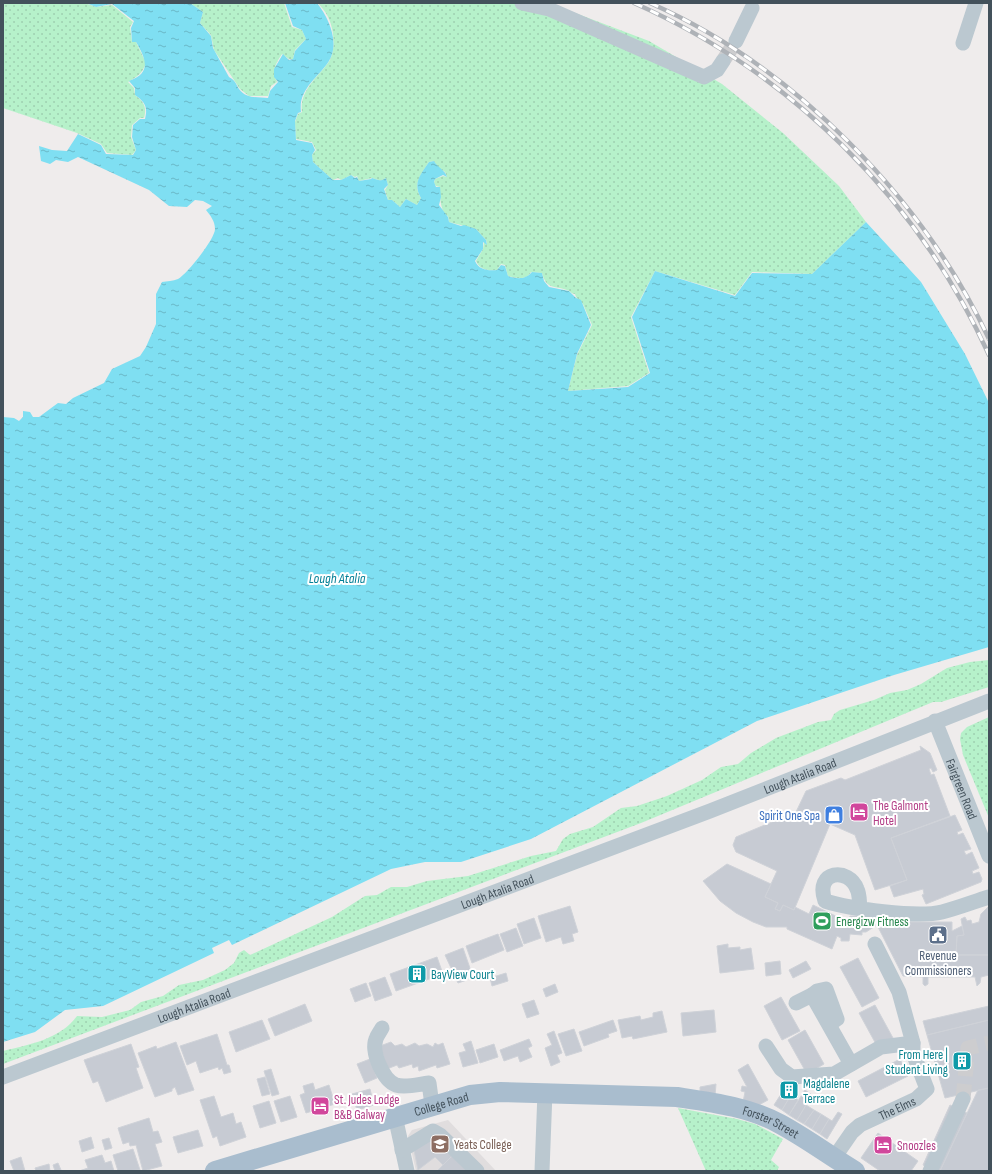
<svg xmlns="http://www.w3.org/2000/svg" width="992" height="1174" font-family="'Sofia Sans Condensed',sans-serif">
  <defs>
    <pattern id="green-dots" width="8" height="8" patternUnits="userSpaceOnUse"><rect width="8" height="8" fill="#b6f1ca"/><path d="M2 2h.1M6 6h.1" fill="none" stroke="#9ed0b0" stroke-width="1.8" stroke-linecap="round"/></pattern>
    <pattern id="water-ripples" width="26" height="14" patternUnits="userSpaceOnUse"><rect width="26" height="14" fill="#7fdff2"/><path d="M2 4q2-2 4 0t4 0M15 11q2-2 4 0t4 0" fill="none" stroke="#6ab7c7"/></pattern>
  </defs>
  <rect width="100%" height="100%" fill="#efecec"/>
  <path fill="#e0ddde" d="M 448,1120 L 496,1171 L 416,1171 L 408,1136 L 412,1130 Z"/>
  <path fill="url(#green-dots)" d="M 3,3 L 61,4 L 85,3 L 96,7 L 112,5 L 133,22 L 130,27 L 132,42 L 136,42 L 146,63 C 142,74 138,76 128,82 L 134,88 L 135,95 C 144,102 147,107 144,118 L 140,118 L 132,125 L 131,137 L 136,150 L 132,155 L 107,153 L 101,144 L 77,133 L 3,108 Z
    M 190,3 L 284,3 L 292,27 L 302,30 L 306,39 L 295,50 L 293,59 L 289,59 L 282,54 C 276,63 271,71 277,82 L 271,86 L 268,96 L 249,96 L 240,89 L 214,50 L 211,35 L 200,23 L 203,12 Z
    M 318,3 L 549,3 L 649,41 L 722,84 L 783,133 L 839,186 L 866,222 L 812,274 L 752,272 L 735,295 L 655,271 L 631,317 L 649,373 L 628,386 L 568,391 L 577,355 L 592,325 L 583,304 L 576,297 L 575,294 C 571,294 571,291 567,290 C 553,285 547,290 542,273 L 531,272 C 526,281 517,278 508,276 L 505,265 L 501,264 L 497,270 C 488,271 480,270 476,261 L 483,249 L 484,242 L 487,244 L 486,240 L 476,229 L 449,222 L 448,216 L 445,215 C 440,205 440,199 440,187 L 436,186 L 434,183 L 435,179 L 443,176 L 447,177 L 445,172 L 438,168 L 434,161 L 429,162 C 421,174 412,184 421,198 L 417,205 L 406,199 L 400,207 L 392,200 L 388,200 L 385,190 L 388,185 L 386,178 C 380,182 378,180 372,178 L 359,181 L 357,176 L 355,177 L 351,175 L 341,180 L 338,178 L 333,180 L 313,162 L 312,155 L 316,150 L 312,142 L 296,139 L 295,122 L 298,114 L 302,112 C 299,91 317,78 328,63 C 337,51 334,27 327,15 C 325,11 321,7 318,3 Z
    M 989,660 L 989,687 L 941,702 L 933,702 L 641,823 L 3,1064 L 3,1051 C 28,1045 61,1039 77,1016 L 102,1017 L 130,1010 L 141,1002 L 163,996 L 179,985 L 203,980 L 225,970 L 234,963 L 239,953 L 244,950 L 250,955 L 332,917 L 365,896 L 377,895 L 391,887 L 407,887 L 427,881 L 468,876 L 531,856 L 556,851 L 563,839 L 570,834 L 593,827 L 621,808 L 637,806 L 667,796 L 702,780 L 721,767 L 738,764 L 751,753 L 776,738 L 818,722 L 831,720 L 834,714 L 840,710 L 874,700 L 890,693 L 907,690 L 921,684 L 947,668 L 970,662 Z
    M 989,717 L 989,818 L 963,755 L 960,739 L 961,733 L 967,727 Z
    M 678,1108 L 737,1119 L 755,1124 L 783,1139 L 771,1160 L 779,1167 L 777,1171 L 706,1171 Z"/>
  <path fill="url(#water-ripples)" d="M 86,3 L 190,3 L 203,12 L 200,23 L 211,36 L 213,48 L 229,77 C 235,80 236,84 239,89 C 246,99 258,97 268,98 L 270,91 L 278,82 L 274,77 L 274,69 L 283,54 L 289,60 L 293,59 L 295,51 L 306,39 L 302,30 L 293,26 L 285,3 L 317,3 C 329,18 340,43 329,61 C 318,78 298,89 301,112 L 298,113 L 295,121 L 296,140 L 312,143 L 315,150 L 312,155 L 313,162 L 333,180 L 341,180 L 351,175 L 355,178 L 357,177 L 359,181 L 371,179 L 372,178 C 378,180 380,182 386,178 L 388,185 L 384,189 L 388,200 L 392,200 L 400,207 L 406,199 L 417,205 L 421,198 C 412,183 421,174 429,162 L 434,161 C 438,168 445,170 447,177 L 443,175 L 435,179 L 434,182 L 436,187 L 440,187 L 441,197 L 439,205 L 448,217 L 449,222 L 461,226 L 464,225 L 476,229 L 486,240 L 487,245 L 483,242 L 483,249 L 475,261 C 479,270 488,271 497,270 L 501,265 L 505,266 L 508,276 C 517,279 525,280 532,272 L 542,273 L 544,281 L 549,287 L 569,291 L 576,298 L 581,300 L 591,325 L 577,354 L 568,391 L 628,387 L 650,373 L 632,317 L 655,271 L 735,296 L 752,273 L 812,274 L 866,222 L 921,282 L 965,354 L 989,403 L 989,647 L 894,675 L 757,721 L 531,839 L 461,862 L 425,862 L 391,869 L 232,945 L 229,940 L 212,948 L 214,953 L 103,1006 L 65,1010 L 35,1032 L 3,1042 L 3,417 L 14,418 L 19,421 L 23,417 L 23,411 L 30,412 L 33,417 L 39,417 L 58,403 L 66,404 L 73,398 L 104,383 L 112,369 L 140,356 L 146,347 L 156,324 L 156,294 L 162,282 C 167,281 173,281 178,279 C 187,274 215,239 215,229 C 215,221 210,215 206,210 L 212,206 L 203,201 L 195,200 L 187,207 L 169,206 L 149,190 L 78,157 L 68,162 L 56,160 L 50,164 L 41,161 L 39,146 L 52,150 L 67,151 L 78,134 L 101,145 L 106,154 L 133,155 L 136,150 L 132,137 L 133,125 L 140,119 L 145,119 C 148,107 145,102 135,95 L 135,88 L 129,81 C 152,73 146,59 136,42 L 132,42 L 131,28 L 134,21 L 112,4 L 96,7 Z"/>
  <path fill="#c7cbd3" stroke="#cfd2d8" d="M 920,746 L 930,753 L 937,770 L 933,772 L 931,768 L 929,769 L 931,775 L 934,774 L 950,816 L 891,838 L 907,880 L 875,890 L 855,835 L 830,824 L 794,910 L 783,905 L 780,911 L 775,909 L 778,903 L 765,897 L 777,871 L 736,852 L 733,845 L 736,837 L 796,812 L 806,791 L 841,778 L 845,780 L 921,750 Z
    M 955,815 L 962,830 L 957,832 L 958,835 L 963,833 L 971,849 L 964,851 L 966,855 L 972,852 L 979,868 L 972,871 L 973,874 L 979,872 L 982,879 L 981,882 L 926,904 L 922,895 L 924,894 L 923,889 L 894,897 L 890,886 L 907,880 L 891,838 Z
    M 727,864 L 771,884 L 765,897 L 778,903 L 775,909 L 780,911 L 783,905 L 794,910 L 795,907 L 809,914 L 813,905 L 844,920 L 849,920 L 850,916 L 872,916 L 877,925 L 866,932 L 862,932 L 862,935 L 850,934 L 849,941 L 841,941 L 841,938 L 837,936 L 832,949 L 787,929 L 787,927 L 766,927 L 753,922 L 736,913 L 720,901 L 703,881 Z
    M 570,906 L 578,932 L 572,934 L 574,941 L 563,944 L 561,937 L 546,942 L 538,916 Z
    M 988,907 L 989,955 L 956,955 L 957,936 L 964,935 L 961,919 L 965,917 L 967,921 L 971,920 L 972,924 L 979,922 L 981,914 Z
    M 534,918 L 541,938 L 524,944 L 517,924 Z
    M 875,918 L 887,918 L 887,922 L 952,922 L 952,931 L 962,926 L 964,935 L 957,936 L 956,955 L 989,955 L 989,975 L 981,977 L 980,983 L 977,986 L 975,977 L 928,977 L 928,984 L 925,986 L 923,984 L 923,977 L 903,976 L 877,925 Z
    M 516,928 L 523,946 L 507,952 L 500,934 Z
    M 498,934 L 504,950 L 472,963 L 466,946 Z
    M 728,944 L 728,948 L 740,947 L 740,950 L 751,948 L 754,969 L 720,973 L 717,946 Z
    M 463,948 L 472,974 L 466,977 L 467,980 L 458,983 L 445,955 Z
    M 437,957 L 443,974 L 396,991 L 390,974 Z
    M 858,958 L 879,998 L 862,1007 L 840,967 Z
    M 780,961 L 781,974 L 766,976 L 765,963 Z
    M 806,961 L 811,969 L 793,978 L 789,970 Z
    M 506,973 L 508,981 L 492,986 L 490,978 Z
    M 385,977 L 392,995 L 375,1001 L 369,983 Z
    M 366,983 L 371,996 L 355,1002 L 350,989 Z
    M 555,984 L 558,992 L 546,997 L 543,989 Z
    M 781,997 L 800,1031 L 782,1040 L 764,1006 Z
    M 534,1000 L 539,1014 L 527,1018 L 522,1004 Z
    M 305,1004 L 312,1021 L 275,1036 L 268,1019 Z
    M 875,1005 L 893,1038 L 877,1046 L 859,1013 Z
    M 989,1006 L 989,1020 L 927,1035 L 923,1021 Z
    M 714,1010 L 716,1032 L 683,1036 L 681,1013 Z
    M 662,1011 L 667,1032 L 633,1039 L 632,1036 L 622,1038 L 618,1020 L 640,1016 L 641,1020 L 653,1017 L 653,1013 Z
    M 262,1020 L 270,1039 L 236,1052 L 229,1032 Z
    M 613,1020 L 617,1031 L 608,1034 L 609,1037 L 584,1046 L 579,1032 Z
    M 989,1020 L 989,1088 L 945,1098 L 927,1035 Z
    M 574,1029 L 582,1051 L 566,1056 L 558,1034 Z
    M 805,1030 L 824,1064 L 807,1074 L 788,1040 Z
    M 554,1031 L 562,1053 L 557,1055 L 560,1062 L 551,1066 L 545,1048 L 552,1045 L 547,1034 Z
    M 217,1034 L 227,1065 L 229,1065 L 231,1072 L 224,1074 L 222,1068 L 219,1070 L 218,1067 L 200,1073 L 196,1061 L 187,1065 L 180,1046 Z
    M 529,1039 L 532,1046 L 528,1048 L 532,1057 L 520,1062 L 518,1056 L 504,1061 L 500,1050 Z
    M 471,1041 L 478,1063 L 463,1067 L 459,1053 L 466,1051 L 463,1044 Z
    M 176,1042 L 194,1090 L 178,1095 L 175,1087 L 172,1089 L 172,1091 L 155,1097 L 138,1053 L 156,1046 L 157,1049 Z
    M 391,1042 L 395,1046 L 402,1044 L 406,1047 L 415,1043 L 419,1046 L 427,1044 L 433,1047 L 435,1043 L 438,1045 L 443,1043 L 450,1064 L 437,1068 L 436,1065 L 419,1071 L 418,1066 L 413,1068 L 412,1064 L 399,1068 L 397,1065 L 387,1069 L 380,1046 Z
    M 131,1044 L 139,1067 L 136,1068 L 143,1088 L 106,1102 L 98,1081 L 93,1083 L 84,1060 Z
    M 494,1044 L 498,1057 L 480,1063 L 476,1050 Z
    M 370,1059 L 377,1078 L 365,1083 L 357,1064 Z
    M 900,1059 L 908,1076 L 866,1097 L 858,1081 Z
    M 748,1064 L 768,1100 L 757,1106 L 743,1102 L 745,1092 L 741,1091 L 742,1086 L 747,1087 L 738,1070 Z
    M 271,1069 L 279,1094 L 272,1096 L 264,1071 Z
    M 265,1077 L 270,1094 L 262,1096 L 257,1079 Z
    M 790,1080 L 797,1085 L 782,1110 L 774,1105 Z
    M 313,1083 L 315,1090 L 329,1085 L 335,1104 L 306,1113 L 300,1095 L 305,1093 L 303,1086 Z
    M 716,1084 L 715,1096 L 700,1091 L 700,1087 Z
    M 989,1088 L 989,1171 L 940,1171 L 978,1090 Z
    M 370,1089 L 374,1105 L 357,1110 L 352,1094 Z
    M 805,1090 L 812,1095 L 797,1120 L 789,1115 Z
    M 791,1095 L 798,1100 L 789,1115 L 782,1110 Z
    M 214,1096 L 221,1117 L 233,1113 L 236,1124 L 241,1122 L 246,1137 L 220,1146 L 217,1136 L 213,1138 L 200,1100 Z
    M 290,1096 L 297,1117 L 281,1122 L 274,1101 Z
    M 269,1101 L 276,1123 L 260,1128 L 253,1106 Z
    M 806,1105 L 814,1110 L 804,1124 L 797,1120 Z
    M 950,1105 L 967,1113 L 940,1171 L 935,1171 L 923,1165 Z
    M 814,1110 L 821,1114 L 812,1129 L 804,1124 Z
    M 838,1112 L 842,1114 L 827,1139 L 820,1134 L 829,1119 L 832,1121 Z
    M 821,1114 L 829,1119 L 820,1134 L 812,1129 Z
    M 149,1118 L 153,1132 L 158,1131 L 162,1142 L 155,1144 L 162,1166 L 143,1171 L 136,1145 L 130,1146 L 129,1142 L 123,1144 L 118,1128 Z
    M 198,1130 L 203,1146 L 178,1153 L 173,1137 Z
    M 878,1133 L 918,1161 L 911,1171 L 880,1171 L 861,1158 Z
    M 430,1134 L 452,1156 L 443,1165 L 435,1157 L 418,1170 L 414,1150 Z
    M 91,1137 L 94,1148 L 82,1152 L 79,1141 Z
    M 109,1138 L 112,1148 L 105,1150 L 102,1140 Z
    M 133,1149 L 140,1170 L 118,1171 L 113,1155 Z
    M 102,1155 L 105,1163 L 111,1161 L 114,1171 L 79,1171 L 88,1168 L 85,1160 Z
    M 452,1156 L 468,1171 L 437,1171 Z
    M 21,1157 L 25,1171 L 14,1171 L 10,1161 Z
    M 58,1163 L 61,1170 L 55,1171 L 53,1165 Z
    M 49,1164 L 50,1171 L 36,1171 L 35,1168 Z"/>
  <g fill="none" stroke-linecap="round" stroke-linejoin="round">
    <path stroke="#cdcdcf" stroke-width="15" stroke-dasharray="15 8" stroke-linecap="butt" d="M 723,61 L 736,41
      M 963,1099 L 968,1048 L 989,1043"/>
    <g stroke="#bbc8d0" stroke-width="15">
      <path d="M 522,3 L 549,9 L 704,77 L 717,70 L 723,61"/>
      <path d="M 736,41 L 752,8"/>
      <path d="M 963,43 L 976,3"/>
      <path id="s1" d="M 935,721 L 989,856"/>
      <path d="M 860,908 C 859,902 860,895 857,889 C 849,867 814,870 825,901 C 850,909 917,918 942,912 C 958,908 973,902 989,897"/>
      <path d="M 796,1003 L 812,995"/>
      <path d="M 830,1024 L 837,1019 L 826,989 L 817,991 L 812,995 L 851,1064"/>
      <path d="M 382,1028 C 380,1032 377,1035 376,1039 C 371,1052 383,1080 396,1085 C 406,1088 419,1084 429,1083 L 432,1105"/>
      <path d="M 766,1046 L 781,1069 L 792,1077 L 834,1074 L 881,1047 L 913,1043"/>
      <path id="s2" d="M 3,1077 L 710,811 L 989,701"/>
      <path d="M 395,1116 L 407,1171"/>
      <path d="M 402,1150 L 433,1131 L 440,1135 L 477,1171"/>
      <path id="s3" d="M 834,1158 L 852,1132 L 860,1125 L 916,1099 L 927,1089 L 913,1053 L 913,1043 L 899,992 L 875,944"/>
      <path d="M 542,1171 L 545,1092"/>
      <path d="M 930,1171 L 963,1099"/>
    </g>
    <path stroke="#a9bdce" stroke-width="20" id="s4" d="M 215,1171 L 470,1095 L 500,1092 L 677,1097 C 710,1102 750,1107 780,1124 C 806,1138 830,1156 855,1171"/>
    <g stroke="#aeb2b7" stroke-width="4.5">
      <path id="rail" d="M 634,3 C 790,72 918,199 989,355
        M 650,3 C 793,66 923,198 989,339"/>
    </g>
    <use href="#rail" stroke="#fff" stroke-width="3" stroke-dasharray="9" stroke-linecap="butt"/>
  </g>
  <defs>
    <g id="hotel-square" transform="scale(1)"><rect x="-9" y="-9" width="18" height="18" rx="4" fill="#d1479c" stroke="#fff"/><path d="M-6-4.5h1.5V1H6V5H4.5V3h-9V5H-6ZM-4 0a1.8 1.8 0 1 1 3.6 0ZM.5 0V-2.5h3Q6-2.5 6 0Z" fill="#fff"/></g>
    <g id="shop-square" transform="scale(1)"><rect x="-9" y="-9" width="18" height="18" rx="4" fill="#3f7fe0" stroke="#fff"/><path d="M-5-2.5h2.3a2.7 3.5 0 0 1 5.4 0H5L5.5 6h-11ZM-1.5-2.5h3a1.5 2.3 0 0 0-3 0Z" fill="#fff"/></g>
    <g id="stadium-square" transform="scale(1)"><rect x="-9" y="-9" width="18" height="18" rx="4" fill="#2e9e5b" stroke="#fff"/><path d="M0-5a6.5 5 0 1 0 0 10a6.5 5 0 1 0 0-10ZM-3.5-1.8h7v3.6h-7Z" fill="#fff"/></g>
    <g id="civic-square" transform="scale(1)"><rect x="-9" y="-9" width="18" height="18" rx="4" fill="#5c6f8a" stroke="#fff"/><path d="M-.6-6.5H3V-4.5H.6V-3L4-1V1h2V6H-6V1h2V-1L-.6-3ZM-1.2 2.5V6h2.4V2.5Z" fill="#fff"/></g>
    <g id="building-square" transform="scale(1)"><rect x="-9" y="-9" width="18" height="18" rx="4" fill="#0f9aa8" stroke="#fff"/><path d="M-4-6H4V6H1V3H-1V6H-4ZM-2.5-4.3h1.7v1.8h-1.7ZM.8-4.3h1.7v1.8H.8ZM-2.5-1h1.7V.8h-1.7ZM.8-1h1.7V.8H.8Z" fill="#fff"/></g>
    <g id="school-square" transform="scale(1)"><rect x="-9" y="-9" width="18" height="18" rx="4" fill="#8d6e63" stroke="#fff"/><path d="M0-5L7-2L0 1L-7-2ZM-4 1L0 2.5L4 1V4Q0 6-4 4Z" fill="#fff"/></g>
  </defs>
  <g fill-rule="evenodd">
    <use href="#hotel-square" x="859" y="812"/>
    <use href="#shop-square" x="834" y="815"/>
    <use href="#stadium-square" x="822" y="921"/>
    <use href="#civic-square" x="938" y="935"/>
    <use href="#building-square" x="417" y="974"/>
    <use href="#building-square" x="962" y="1061"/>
    <use href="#building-square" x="789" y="1090"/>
    <use href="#hotel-square" x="320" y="1106"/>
    <use href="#school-square" x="440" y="1144"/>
    <use href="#hotel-square" x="883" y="1145"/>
  </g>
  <g text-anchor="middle" stroke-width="4" stroke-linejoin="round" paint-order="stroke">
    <g font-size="13" fill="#43515b" stroke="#fff">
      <text dy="5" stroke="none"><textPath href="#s2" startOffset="852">Lough Atalia Road</textPath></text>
      <text dy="5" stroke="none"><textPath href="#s1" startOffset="73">Fairgreen Road</textPath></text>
      <text dy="5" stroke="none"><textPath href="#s2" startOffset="528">Lough Atalia Road</textPath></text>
      <text dy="5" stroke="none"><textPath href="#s2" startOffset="204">Lough Atalia Road</textPath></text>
      <text dy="5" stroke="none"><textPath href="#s4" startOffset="236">College Road</textPath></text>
      <text dy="5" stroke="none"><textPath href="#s3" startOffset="83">The Elms</textPath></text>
      <text dy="5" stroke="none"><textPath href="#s4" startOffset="571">Forster Street</textPath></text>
    </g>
    <g font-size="13" fill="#b23c85" stroke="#fff" text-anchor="start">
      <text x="873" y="810">The Galmont<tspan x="873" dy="15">Hotel</tspan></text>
      <text x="334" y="1104">St. Judes Lodge<tspan x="334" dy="15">B&amp;B Galway</tspan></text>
      <text x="897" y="1150">Snoozles</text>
    </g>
    <g font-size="13" fill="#366cbe" stroke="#fff" text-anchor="end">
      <text x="820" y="820">Spirit One Spa</text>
    </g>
    <g font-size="13" fill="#27864d" stroke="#fff" text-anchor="start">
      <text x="836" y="926">Energizw Fitness</text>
    </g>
    <g font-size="13" fill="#4e5e75" stroke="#fff">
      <text x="938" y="960">Revenue<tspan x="938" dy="15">Commissioners</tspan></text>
    </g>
    <g font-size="13" fill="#0d838f" stroke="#fff" text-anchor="start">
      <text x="431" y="979">BayView Court</text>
      <text x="948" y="1059" text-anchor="end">From Here |<tspan x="948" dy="15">Student Living</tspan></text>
      <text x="803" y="1088">Magdalene<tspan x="803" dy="15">Terrace</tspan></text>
    </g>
    <g font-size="13" fill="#785e54" stroke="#fff" text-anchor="start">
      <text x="454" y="1149">Yeats College</text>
    </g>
    <g font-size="14" font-style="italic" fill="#048097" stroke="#fff">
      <text x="337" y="583">Lough Atalia</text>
    </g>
  </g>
  <rect width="992" height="1174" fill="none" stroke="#43515b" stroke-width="8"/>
</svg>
